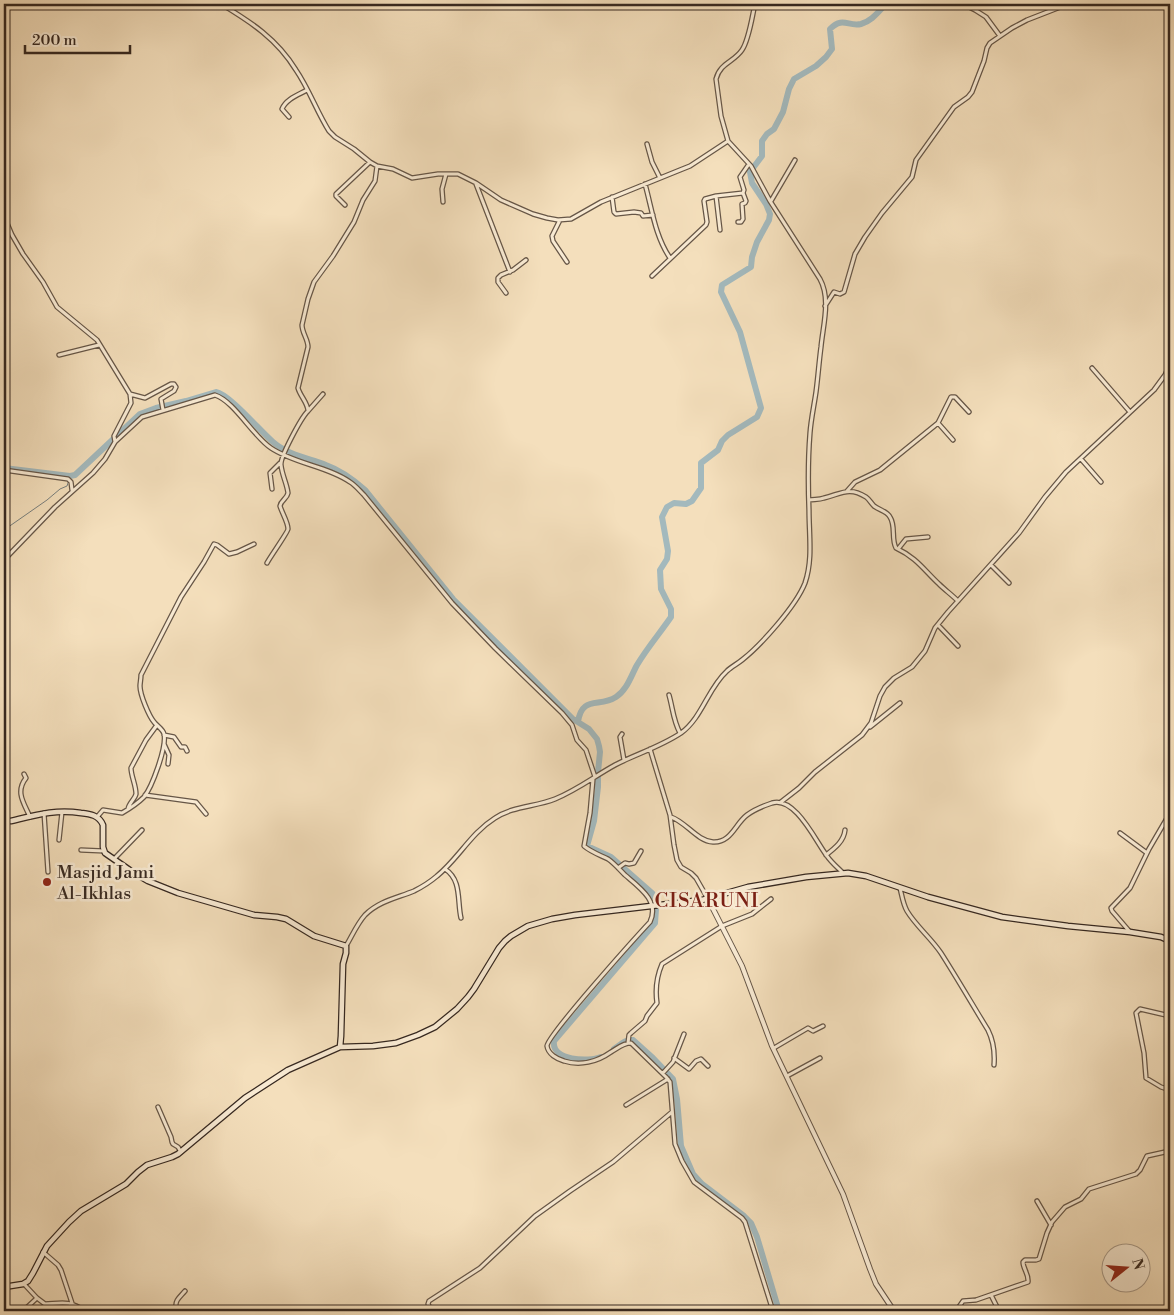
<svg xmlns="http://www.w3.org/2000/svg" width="1174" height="1315" font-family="'Libre Bodoni',serif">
  <rect width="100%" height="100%" fill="#f4dfbc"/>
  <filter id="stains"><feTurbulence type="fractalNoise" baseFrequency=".004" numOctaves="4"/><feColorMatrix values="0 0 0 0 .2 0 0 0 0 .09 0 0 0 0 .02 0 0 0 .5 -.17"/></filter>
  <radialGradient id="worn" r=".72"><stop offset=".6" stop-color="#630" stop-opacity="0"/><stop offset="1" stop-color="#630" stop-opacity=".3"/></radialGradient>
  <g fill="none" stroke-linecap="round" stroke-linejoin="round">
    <path stroke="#777f7e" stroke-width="1" d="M 69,478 L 70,476
      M 4,530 L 47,500 L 60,489 L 67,486 L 68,483"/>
    <path stroke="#a3b9bd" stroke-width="6" d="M 4,468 L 70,476 L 75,475 L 140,414 L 156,408 L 186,401 L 216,392 C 229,394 261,432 273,442 C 288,455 308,458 326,465 C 340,470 354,480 365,490 L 453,599 L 573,719 L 589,729 L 597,739 L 599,746 L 600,752 L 598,772 L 598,787 L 594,821 L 587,846 L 611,857 L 652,893 L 656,899 L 656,909 L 655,923 L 554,1041 C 551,1061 589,1062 601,1057
      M 578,722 C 582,695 599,708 616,697 C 627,690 631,676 637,665 C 647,648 660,633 671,617 L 671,609 L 661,589 L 660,570 L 667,559 L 668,551 L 662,517 L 667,507 L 674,503 L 686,504 L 692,501 L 701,488 L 701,463 L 718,450 L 722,441 L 728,435 L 757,417 L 761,408 L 740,332 L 721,292 L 722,285 L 751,267 L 752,257 L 757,242 L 769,220 L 770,214 L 766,204 L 752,183 L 750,172 L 762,156 L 762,141 L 767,134 L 774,129 L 783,112 L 789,89 L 794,79 L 816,66 L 826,57 L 832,49 L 830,29 C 843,16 848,27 861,24 C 872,21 878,12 886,4
      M 614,1049 C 620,1045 626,1039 633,1040 L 653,1058 L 673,1079 L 677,1099 L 681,1146 L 693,1174 L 702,1184 L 744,1216 L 751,1223 L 757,1237 L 779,1311"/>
    <g stroke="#665647" stroke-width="5.5">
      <path id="minor" d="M 221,4 C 251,22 277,39 296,70 C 309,89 317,112 329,131 L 335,137 L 354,149 L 370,162 L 377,166 L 393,169 L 412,178 L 438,174 L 458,174 L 476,183 L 501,200 L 533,214 L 547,218 L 558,220 L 571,219 L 601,202 L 680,170 L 690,166 L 728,141
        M 963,4 L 975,10 L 986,17 L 1000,36
        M 289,117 L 282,109 C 286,99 298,95 307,90
        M 647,144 L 652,162 L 660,178
        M 476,184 L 510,272
        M 645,184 C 652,209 655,236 670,258
        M 716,196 L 720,230
        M 612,197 L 614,212 L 616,214 L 634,212 L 641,213 L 643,216 L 653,215
        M 771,201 L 795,160
        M 443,202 L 442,189 L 446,174
        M 345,205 L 336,196 L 336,194 L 370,162
        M 4,216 L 12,235 L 23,254 L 43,282 L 57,307 L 97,340 L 130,394 L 131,403 L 114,436 L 115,442 L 105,459 L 93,473 L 55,507 L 4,560
        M 560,220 L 552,236 L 553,241 L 567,262
        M 738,222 L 741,222 L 743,219 L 742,204 L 745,203 L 746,201 L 743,193
        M 652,276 L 706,225 L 707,222 L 704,201 L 705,199 L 716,196 L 743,193 L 744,190 L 740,177 L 749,164
        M 506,293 L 498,282 L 498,278 L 501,275 L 513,270 L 526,260
        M 825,306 L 834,292 L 840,294 L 844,292 L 855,254 L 865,237 L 882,213 L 912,177 L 916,160 L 954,107 L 968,97 L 972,92 L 984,61 L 987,48 L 990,43 L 1012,28 L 1027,20 L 1063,6 L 1077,4
        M 59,355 L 99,345
        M 1092,368 L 1130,412
        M 130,394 L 145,398 L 171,384 L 174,384 L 176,387 L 174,391 L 161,399 L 163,410
        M 308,411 L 323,394
        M 938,423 L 953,440
        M 115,442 L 142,417 L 215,395 C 234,401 253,436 271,448 C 295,464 327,466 350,482 C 355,485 359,490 364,495 L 452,603 L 495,648 L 562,713 L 572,725 L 577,740 L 586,750 L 595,777
        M 1081,459 L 1101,482
        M 4,470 L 68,479 L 71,482 L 72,490
        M 272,489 L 270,473 L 280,463
        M 847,491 L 855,482 L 880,470 L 938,423 L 951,397 L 955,397 L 969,412
        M 809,500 C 814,499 819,500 824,498 C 841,494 849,486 866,497 C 869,499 871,503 874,506 C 879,510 887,511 890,517 C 896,526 891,539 896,548 C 917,558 923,569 939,584 C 945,590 952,595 958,601
        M 898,549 L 906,539 L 928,537
        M 267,563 C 270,557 288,532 288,529 C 288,522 282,513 280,506 C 281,500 287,499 288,493 C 287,484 282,475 281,465 C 280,457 301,418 308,411 C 308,403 300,396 298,388 L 308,347 C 308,339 302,333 302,325 L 308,299 L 314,282 L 333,256 L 354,222 L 363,200 L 375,181 L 377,166
        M 991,565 L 1009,583
        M 938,625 L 958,646
        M 669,695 C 673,709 673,720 680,733
        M 870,727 L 900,703
        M 622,734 L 620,737 L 624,760
        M 164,735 L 174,737 L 181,747 L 185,747 L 187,751
        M 164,744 L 169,755 L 168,764
        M 650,749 L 670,815 L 674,845 L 677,860 L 681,867 L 691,873 L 696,878 L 708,899
        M 24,774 L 26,778 C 15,792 24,803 30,817
        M 593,779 L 590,813 L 584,846 C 591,852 600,855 608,859 C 614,863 620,870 625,875 C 639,887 660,901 650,922 C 637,936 547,1036 547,1046 C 548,1054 557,1059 564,1061 C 580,1066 597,1062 611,1052 C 618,1048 623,1043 631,1043 L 666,1077 L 670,1082 L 675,1144 L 682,1161 L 694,1182 L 742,1218 L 745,1222 L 773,1311
        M 145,795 L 196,802 L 206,814
        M 781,802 L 799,788 L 815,772 L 862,735 L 871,723 L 880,696 L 885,687 L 894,678 L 912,667 L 925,651 L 935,628 L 948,612 L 1019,533 L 1045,497 L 1066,472 L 1154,390 L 1165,375 L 1170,363
        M 128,809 C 129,803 135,799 136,794 C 136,785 131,776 131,768 L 146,740 L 157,725
        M 44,813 L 48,872
        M 97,817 L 103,810 L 122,813 C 129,809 138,803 144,797 C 152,787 167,747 164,734 C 163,729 157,726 154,722 C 149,716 140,695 140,686 C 140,683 141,679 141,675 L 181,597 L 204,562 L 214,544 L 217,545 L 229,554 L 237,552 L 254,544
        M 671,817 C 686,822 697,841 713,842 C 731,843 735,824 747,815 C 755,809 763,806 772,803 C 795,796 815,840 827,856 C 831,862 837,867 842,872
        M 1120,833 L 1147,853
        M 6,838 L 7,821
        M 59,840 L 62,812
        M 81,850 L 104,851
        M 826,855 C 835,848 844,841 845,830
        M 114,859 L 142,830
        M 618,868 L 625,863 L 629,864 L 634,863 L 641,851
        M 445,869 C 462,880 457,901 461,918
        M 900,888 C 902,896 903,904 907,911 C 916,926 931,938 941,953 C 957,978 972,1004 988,1030 C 994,1042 995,1052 994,1065
        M 722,926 L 752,914 L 771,899
        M 1130,932 L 1112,911 L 1111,908 L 1130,888 L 1149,849 L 1170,813
        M 346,946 C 352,936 357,924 365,915 C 379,901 397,898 414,891 C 422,887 430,882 437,876 C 458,859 471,833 495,818 C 513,806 535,807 555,799 C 577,790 595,776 615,765 C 636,754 660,747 681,733 C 702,718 708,688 727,671 C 731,667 737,664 742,660 C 761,645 796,606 805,583 C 813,560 809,535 809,510 C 808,485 808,458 810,433 C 811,419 814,406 816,392 C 818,377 819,362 821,347 C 823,325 831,299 820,279 L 770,201 L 751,166 L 728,141 L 721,116 L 716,79 C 720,63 734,62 742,50 C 749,40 752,17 755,4
        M 1170,1016 L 1140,1009 L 1136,1013 L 1144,1053 L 1146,1078 L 1161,1087 L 1170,1090
        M 628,1043 L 629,1035 L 631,1033 L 645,1021 L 647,1016 L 657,1003 C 655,989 656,978 662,964 L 722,926
        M 774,1048 L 808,1028 L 813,1031 L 823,1026
        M 674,1058 L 689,1069 L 696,1061 L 701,1059 L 708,1066
        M 663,1073 L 673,1062 L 684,1034
        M 787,1076 L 820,1058
        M 626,1105 L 668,1079
        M 158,1107 L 171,1137 L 172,1142 L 173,1144 L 178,1147 L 181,1152
        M 1037,1201 L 1051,1225
        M 43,1252 L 58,1265 L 61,1270 L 72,1303
        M 24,1284 L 37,1298 L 45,1304 C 62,1303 70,1300 85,1311
        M 991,1295 L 999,1311
        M 45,1304 L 45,1307 L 47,1311
        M 23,1311 L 37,1298
        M 172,1311 L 176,1307 C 175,1300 180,1297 185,1291
        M 432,1311 L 428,1304 L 429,1301 L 480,1268 L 535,1216 L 570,1191 L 613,1162 L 672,1112
        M 956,1311 L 963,1301 L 976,1300 L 1028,1282 C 1029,1274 1023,1269 1023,1262 L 1025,1260 L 1036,1260 L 1039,1259 L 1047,1233 L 1052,1222 L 1065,1207 L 1081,1199 L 1089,1189 L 1136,1174 L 1140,1170 L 1147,1156 L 1165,1152 L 1170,1148"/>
    </g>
    <g stroke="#665647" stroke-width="6">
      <path id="tertiary" d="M 708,899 L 742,966 L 772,1046 L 843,1194 L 870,1269 L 876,1284 L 894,1311"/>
    </g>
    <g stroke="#362820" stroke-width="7">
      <path id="secondary" d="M 4,817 L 7,821 L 11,821 C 36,815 55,809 81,813 C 90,814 99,815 103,825 L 103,847 L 105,853 L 131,871 L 148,881 L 178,893 L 254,915 L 277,917 L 286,919 L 314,936 L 346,946 L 346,953 L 343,964 L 341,1036 L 340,1047
        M 4,1287 L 23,1284 L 28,1281 L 33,1273 L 47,1246 L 69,1222 L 81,1211 L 126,1184 L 138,1172 L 147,1165 L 172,1157 L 178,1154 L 245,1098 L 288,1070 L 340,1047 L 373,1046 L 396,1043 L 418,1035 L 435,1027 L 457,1009 L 468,997 L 474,989 L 499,948 L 505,941 L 511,936 L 528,926 L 552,919 L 575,915 L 702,900 L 748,887 L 806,877 L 848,873 L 866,876 L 928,897 L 1002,917 L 1068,926 L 1130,932 L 1161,937 L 1170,941"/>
    </g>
    <use href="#minor" stroke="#f8ead3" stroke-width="3"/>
    <use href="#tertiary" stroke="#f8ead3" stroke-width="4"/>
    <use href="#secondary" stroke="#f8ead3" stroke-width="4.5"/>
  </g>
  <circle fill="#8f2418" stroke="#f8ead3" stroke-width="2" cx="47" cy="882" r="5"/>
  <g text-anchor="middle" stroke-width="5" stroke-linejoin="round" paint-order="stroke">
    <g font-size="18" fill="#362820" stroke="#f8ead3" text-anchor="start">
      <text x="57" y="878">Masjid Jami<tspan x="57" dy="21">Al-Ikhlas</tspan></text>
    </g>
    <g font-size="20" letter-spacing="1" fill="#7a1f14" stroke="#f8ead3">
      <text x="707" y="907">CISARUNI</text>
    </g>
  </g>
  <rect width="1174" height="1315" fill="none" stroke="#f4dfbc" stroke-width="20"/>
  <rect x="5" y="5" width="1164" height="1305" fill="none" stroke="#362820" stroke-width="2.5"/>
  <rect x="10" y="10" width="1154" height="1295" fill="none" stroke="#362820"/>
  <g transform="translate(1126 1268) rotate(73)"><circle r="24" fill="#f8ead3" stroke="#aa9c8b"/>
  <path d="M0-4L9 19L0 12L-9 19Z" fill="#8f2418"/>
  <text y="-8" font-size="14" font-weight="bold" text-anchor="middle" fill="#362820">N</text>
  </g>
  <path d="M25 45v8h105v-8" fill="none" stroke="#362820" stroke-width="2.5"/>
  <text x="32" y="45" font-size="15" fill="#362820" stroke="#f8ead3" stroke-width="4" paint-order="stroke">200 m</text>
  <rect width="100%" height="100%" filter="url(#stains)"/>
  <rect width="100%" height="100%" fill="url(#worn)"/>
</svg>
